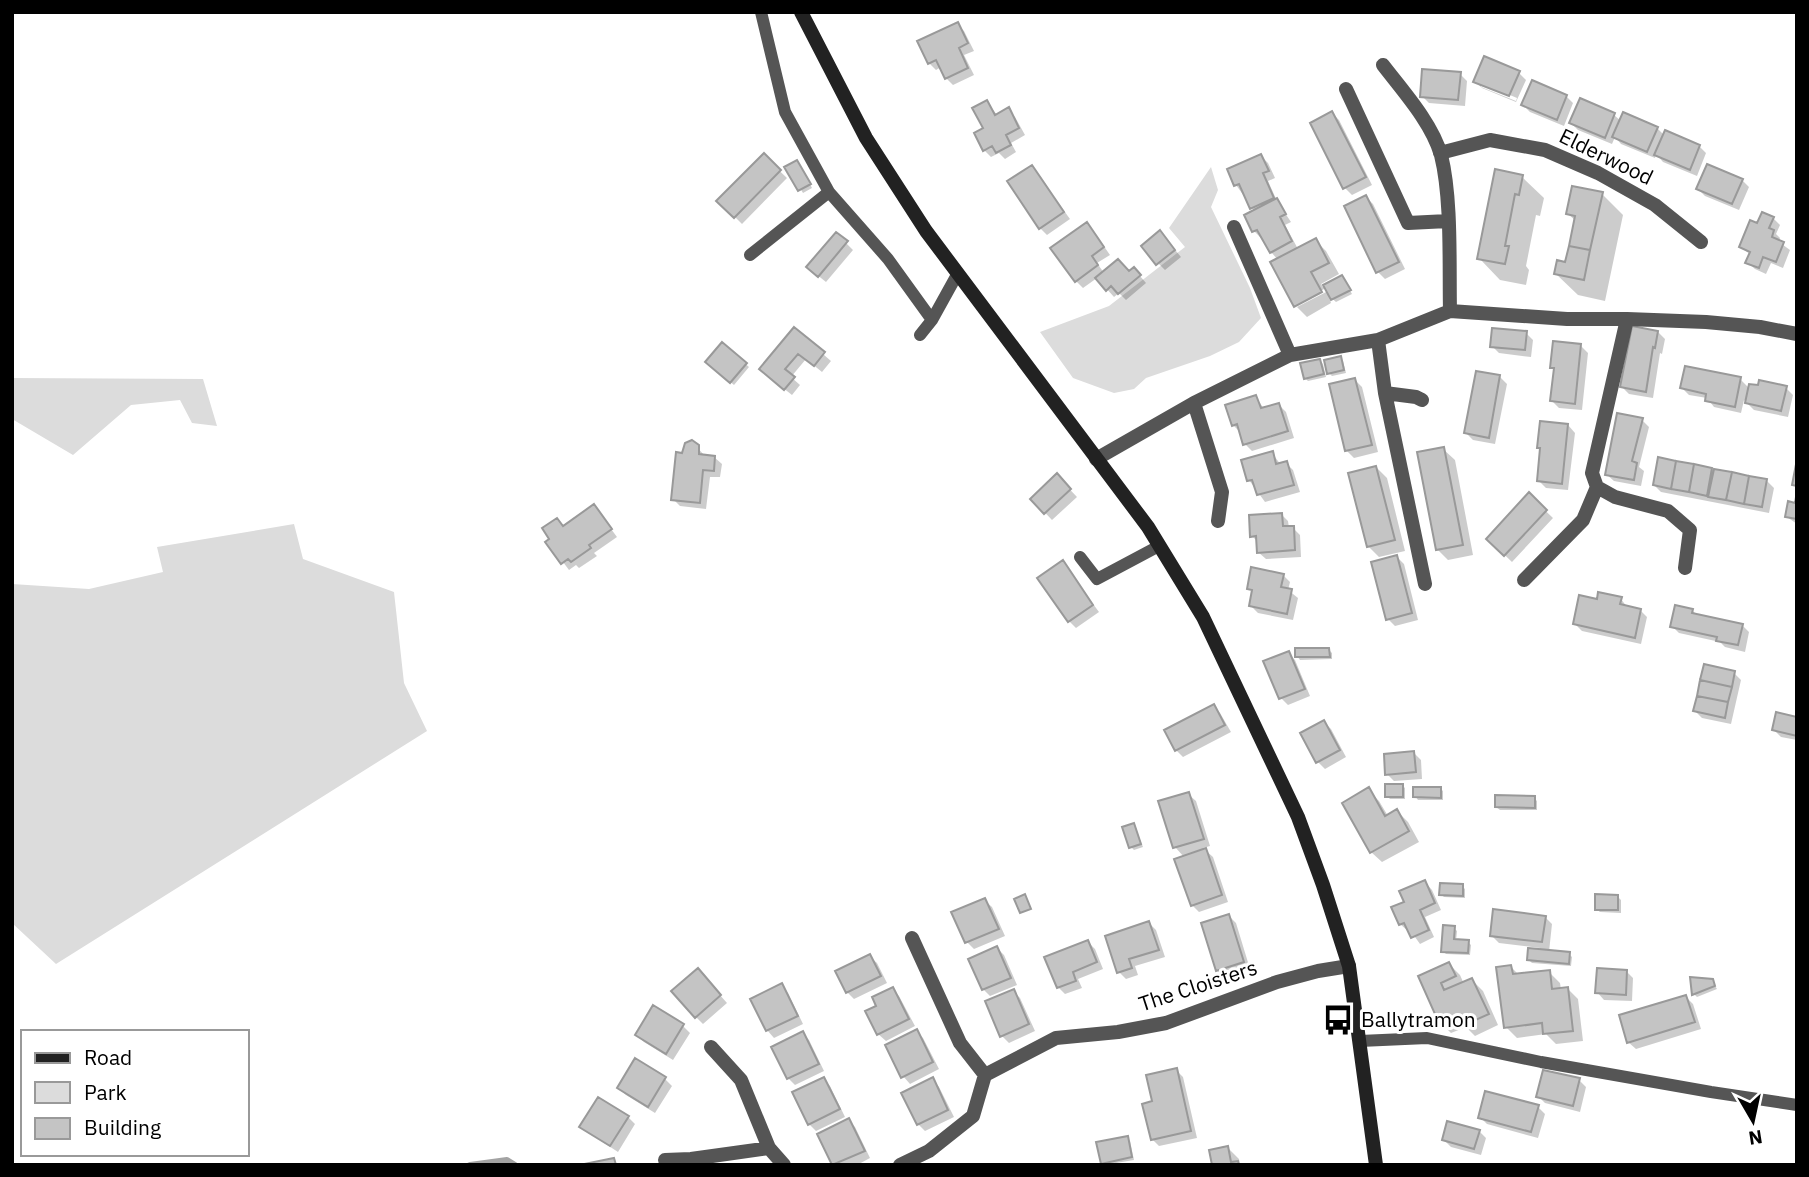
<svg xmlns="http://www.w3.org/2000/svg" width="1809" height="1177" font-family="'IBM Plex Sans',sans-serif">
  <rect width="100%" height="100%" fill="#fff"/>
  <path fill="#dcdcdc" d="M 1211,167 L 1218,190 L 1211,207 L 1250,288 L 1261,318 L 1239,342 L 1210,356 L 1146,378 L 1134,389 L 1114,393 L 1073,378 L 1040,332 L 1109,306 L 1185,247 L 1169,228 Z
    M 12,378 L 203,379 L 217,426 L 192,423 L 180,400 L 131,405 L 73,455 L 12,419 Z
    M 294,524 L 303,559 L 394,592 L 404,683 L 427,731 L 56,964 L 12,923 L 12,584 L 89,589 L 163,572 L 157,547 Z"/>
  <path fill="#0003" fill-rule="evenodd" d="M 957,24 L 964,31 L 974,51 L 964,55 L 974,75 L 953,85 L 946,78 L 941,67 L 936,70 L 929,63 Z
    M 1519,73 L 1526,80 L 1516,102 L 1482,88 L 1475,81 ZM 1481,83 L 1517,98 L 1516,101 L 1481,87 Z
    M 1460,74 L 1467,81 L 1465,106 L 1429,103 L 1422,96 Z
    M 1566,96 L 1573,103 L 1564,126 L 1530,112 L 1523,105 Z
    M 1581,100 L 1614,115 L 1621,121 L 1657,128 L 1664,135 L 1699,146 L 1706,153 L 1697,176 L 1663,162 L 1656,154 L 1655,158 L 1621,144 L 1615,137 L 1612,144 L 1578,130 L 1571,123 Z
    M 987,102 L 997,115 L 1008,110 L 1015,117 L 1025,135 L 1011,143 L 1016,152 L 1005,159 L 999,153 L 991,157 L 984,150 Z
    M 1332,113 L 1339,120 L 1372,185 L 1352,195 L 1345,188 Z
    M 764,156 L 787,178 L 742,224 L 719,201 Z
    M 1261,156 L 1268,163 L 1275,178 L 1268,181 L 1277,201 L 1291,222 L 1285,225 L 1298,249 L 1315,240 L 1326,251 L 1339,274 L 1321,284 L 1323,287 L 1342,277 L 1352,294 L 1336,302 L 1328,295 L 1331,303 L 1307,317 L 1297,307 L 1330,290 L 1329,286 L 1296,306 L 1278,260 L 1271,252 L 1263,237 L 1261,238 L 1254,231 L 1255,211 L 1236,185 Z
    M 800,165 L 812,188 L 803,193 L 787,167 Z
    M 1032,167 L 1070,219 L 1047,235 L 1040,228 Z
    M 1522,177 L 1544,198 L 1540,216 L 1536,215 L 1526,266 L 1529,270 L 1526,285 L 1500,280 L 1479,258 Z
    M 1742,180 L 1749,187 L 1739,210 L 1705,196 L 1698,189 Z
    M 1602,194 L 1623,215 L 1605,301 L 1578,295 L 1556,274 L 1567,264 L 1576,221 L 1568,214 Z
    M 1366,197 L 1373,204 L 1405,269 L 1385,279 L 1378,272 Z
    M 1773,218 L 1780,225 L 1776,234 L 1780,238 L 1779,242 L 1790,250 L 1783,268 L 1771,263 L 1766,274 L 1755,269 L 1747,262 L 1751,255 L 1741,247 L 1758,225 Z
    M 1094,232 L 1110,255 L 1097,263 L 1104,273 L 1130,273 L 1134,269 L 1146,283 L 1126,300 L 1119,293 L 1114,297 L 1097,278 L 1083,288 L 1076,281 Z
    M 1166,239 L 1181,257 L 1165,270 L 1158,263 Z
    M 846,243 L 853,250 L 826,282 L 816,274 Z
    M 795,330 L 831,361 L 822,372 L 806,359 L 791,377 L 800,385 L 792,395 L 768,376 Z
    M 1658,332 L 1665,339 L 1662,354 L 1660,353 L 1653,398 L 1629,394 L 1622,387 Z
    M 1526,333 L 1533,340 L 1531,357 L 1499,353 L 1492,346 Z
    M 722,344 L 749,367 L 734,385 L 707,362 Z
    M 1581,346 L 1588,353 L 1582,410 L 1559,408 L 1552,401 L 1555,371 L 1552,367 Z
    M 1340,358 L 1343,361 L 1346,373 L 1332,376 L 1329,373 Z
    M 1320,361 L 1323,364 L 1326,377 L 1308,381 L 1305,378 Z
    M 1500,377 L 1507,384 L 1495,444 L 1473,440 L 1466,433 Z
    M 1740,379 L 1750,389 L 1786,388 L 1793,395 L 1788,417 L 1754,410 L 1744,400 L 1741,413 L 1714,407 L 1707,398 L 1689,395 L 1682,388 Z
    M 1355,380 L 1362,387 L 1378,452 L 1354,458 L 1347,451 L 1331,386 Z
    M 1256,397 L 1264,409 L 1278,404 L 1286,412 L 1294,438 L 1252,451 L 1245,444 L 1240,432 L 1233,425 Z
    M 1642,420 L 1649,427 L 1639,467 L 1644,471 L 1641,486 L 1614,481 L 1606,474 Z
    M 1568,425 L 1575,433 L 1568,490 L 1546,488 L 1539,481 L 1542,451 L 1539,448 Z
    M 692,442 L 705,456 L 714,457 L 722,464 L 720,477 L 710,477 L 706,509 L 680,506 L 673,499 L 683,454 Z
    M 1443,449 L 1455,460 L 1473,555 L 1448,560 L 1437,549 Z
    M 1272,453 L 1281,465 L 1286,463 L 1293,470 L 1300,492 L 1265,502 L 1249,480 Z
    M 1376,467 L 1387,478 L 1405,551 L 1379,557 L 1368,546 Z
    M 1711,470 L 1714,473 L 1767,481 L 1774,488 L 1769,513 L 1661,492 L 1654,485 Z
    M 1057,476 L 1077,497 L 1052,520 L 1032,499 Z
    M 1529,495 L 1553,518 L 1512,562 L 1488,539 Z
    M 1797,500 L 1797,524 L 1787,517 Z
    M 594,506 L 617,537 L 594,553 L 597,556 L 579,568 L 576,565 L 569,570 L 548,542 L 564,527 Z
    M 1281,514 L 1288,521 L 1289,528 L 1293,528 L 1300,535 L 1301,557 L 1266,559 L 1258,552 L 1258,542 L 1252,536 Z
    M 1397,557 L 1404,564 L 1418,620 L 1395,626 L 1388,619 Z
    M 1062,562 L 1099,612 L 1076,628 L 1069,621 Z
    M 1283,575 L 1290,582 L 1288,590 L 1298,598 L 1293,620 L 1258,613 L 1251,606 L 1254,593 L 1249,588 Z
    M 1621,599 L 1627,607 L 1640,610 L 1647,617 L 1641,644 L 1582,631 L 1575,624 Z
    M 1692,610 L 1697,615 L 1742,625 L 1749,632 L 1745,652 L 1725,647 L 1720,642 L 1679,633 L 1672,626 Z
    M 1329,650 L 1332,653 L 1332,659 L 1300,660 L 1297,656 Z
    M 1288,653 L 1295,660 L 1310,696 L 1288,705 L 1281,698 Z
    M 1734,673 L 1741,680 L 1731,724 L 1702,718 L 1695,711 Z
    M 1213,706 L 1220,713 L 1231,732 L 1183,757 L 1176,750 Z
    M 1797,718 L 1797,740 L 1781,737 L 1774,730 Z
    M 1324,722 L 1331,729 L 1346,757 L 1325,769 L 1318,762 Z
    M 1414,753 L 1421,760 L 1422,779 L 1394,781 L 1387,774 Z
    M 1402,785 L 1405,788 L 1405,799 L 1390,799 L 1387,796 Z
    M 1440,788 L 1443,791 L 1443,800 L 1418,800 L 1415,796 Z
    M 1368,790 L 1379,801 L 1388,816 L 1397,811 L 1408,822 L 1419,842 L 1382,862 L 1371,852 Z
    M 1188,794 L 1196,801 L 1210,846 L 1203,848 L 1213,857 L 1228,902 L 1199,912 L 1192,905 L 1184,857 L 1175,847 Z
    M 1534,798 L 1537,801 L 1537,810 L 1500,810 L 1496,807 Z
    M 1134,825 L 1143,847 L 1134,850 L 1131,847 Z
    M 1425,882 L 1432,890 L 1441,910 L 1425,917 L 1434,937 L 1420,944 L 1410,930 L 1408,931 L 1400,924 L 1406,903 Z
    M 1462,886 L 1465,889 L 1465,898 L 1444,897 L 1441,894 Z
    M 1618,897 L 1621,900 L 1621,913 L 1600,912 L 1596,909 Z
    M 984,900 L 992,907 L 1005,936 L 974,949 L 967,942 L 954,913 Z
    M 1229,916 L 1236,923 L 1250,969 L 1224,977 L 1217,970 Z
    M 1545,917 L 1552,924 L 1549,952 L 1569,954 L 1572,957 L 1571,966 L 1532,963 L 1529,960 L 1540,951 L 1540,948 L 1499,943 L 1492,936 Z
    M 1149,923 L 1156,930 L 1165,957 L 1135,966 L 1138,975 L 1126,979 L 1119,972 Z
    M 1454,928 L 1457,931 L 1456,941 L 1468,942 L 1471,945 L 1470,955 L 1446,954 L 1443,951 Z
    M 1088,942 L 1095,949 L 1103,969 L 1078,979 L 1082,988 L 1065,994 L 1058,987 Z
    M 997,948 L 1004,955 L 1017,985 L 990,996 L 983,989 Z
    M 869,956 L 877,963 L 887,983 L 854,999 L 847,992 Z
    M 1449,964 L 1460,975 L 1464,984 L 1472,980 L 1483,991 L 1498,1025 L 1475,1036 L 1466,1027 L 1451,1033 L 1440,1022 L 1420,977 Z
    M 1511,967 L 1519,975 L 1549,972 L 1560,983 L 1561,989 L 1567,988 L 1578,999 L 1583,1041 L 1556,1044 L 1546,1034 L 1517,1038 L 1506,1027 Z
    M 1626,971 L 1633,978 L 1632,1001 L 1604,1000 L 1597,992 Z
    M 704,977 L 727,1003 L 703,1024 L 696,1017 Z
    M 1712,981 L 1717,989 L 1697,997 L 1694,994 Z
    M 781,985 L 788,993 L 803,1024 L 774,1038 L 767,1030 L 752,1000 Z
    M 892,989 L 899,996 L 915,1026 L 886,1041 L 878,1034 L 878,1006 Z
    M 1013,991 L 1020,998 L 1035,1031 L 1009,1043 L 1002,1036 Z
    M 1686,997 L 1693,1004 L 1701,1029 L 1636,1049 L 1628,1042 Z
    M 654,1008 L 683,1026 L 690,1033 L 673,1060 L 644,1042 L 637,1035 Z
    M 916,1031 L 923,1038 L 939,1069 L 910,1084 L 903,1076 Z
    M 802,1033 L 809,1040 L 824,1071 L 795,1085 L 788,1078 Z
    M 636,1060 L 665,1079 L 672,1086 L 655,1113 L 626,1095 L 619,1088 Z
    M 1176,1070 L 1183,1077 L 1197,1138 L 1159,1146 L 1152,1139 L 1154,1103 Z
    M 823,1079 L 830,1086 L 845,1117 L 816,1131 L 809,1124 Z
    M 932,1079 L 939,1087 L 954,1117 L 925,1131 L 918,1124 L 903,1094 Z
    M 1579,1080 L 1586,1087 L 1580,1112 L 1545,1103 L 1538,1096 Z
    M 1538,1107 L 1545,1114 L 1538,1138 L 1487,1124 L 1480,1117 Z
    M 628,1117 L 635,1124 L 618,1152 L 589,1133 L 582,1126 Z
    M 848,1120 L 855,1127 L 870,1158 L 857,1165 L 834,1165 L 819,1134 Z
    M 1479,1131 L 1486,1138 L 1481,1155 L 1451,1147 L 1444,1140 Z
    M 1127,1138 L 1130,1141 L 1134,1160 L 1104,1165 L 1102,1163 Z
    M 1228,1148 L 1239,1159 L 1240,1165 L 1213,1165 Z"/>
  <g fill="none" stroke-linecap="round" stroke-linejoin="round">
    <path stroke="#a3a3a3" stroke-width="6" d="M 470,1165 L 507,1160 L 515,1165"/>
  </g>
  <path fill="#c4c4c4" stroke="#999" stroke-width="2" d="M 958,22 L 968,43 L 959,48 L 968,68 L 945,79 L 936,60 L 928,64 L 917,41 Z
    M 1484,56 L 1520,71 L 1509,96 L 1473,82 Z
    M 1422,69 L 1461,72 L 1458,100 L 1420,97 Z
    M 1532,80 L 1567,95 L 1557,120 L 1521,105 Z
    M 1580,98 L 1615,113 L 1605,138 L 1569,123 Z
    M 987,100 L 995,115 L 1009,107 L 1019,128 L 1006,135 L 1011,145 L 996,153 L 992,146 L 983,151 L 974,133 L 983,128 L 972,108 Z
    M 1332,111 L 1366,177 L 1343,189 L 1310,123 Z
    M 1623,112 L 1658,127 L 1647,152 L 1612,137 Z
    M 1665,130 L 1700,145 L 1690,170 L 1654,155 Z
    M 764,153 L 781,170 L 734,218 L 716,201 Z
    M 1261,154 L 1269,171 L 1263,173 L 1274,198 L 1250,209 L 1239,184 L 1234,186 L 1227,169 Z
    M 797,160 L 811,184 L 798,191 L 784,167 Z
    M 1707,164 L 1743,179 L 1732,204 L 1696,189 Z
    M 1032,165 L 1064,212 L 1039,229 L 1007,181 Z
    M 1495,169 L 1523,175 L 1519,195 L 1515,194 L 1505,246 L 1509,246 L 1505,264 L 1477,259 Z
    M 1572,186 L 1603,192 L 1590,250 L 1569,246 L 1575,216 L 1566,214 Z
    M 1366,195 L 1399,262 L 1376,273 L 1344,206 Z
    M 1277,198 L 1286,214 L 1280,217 L 1292,241 L 1270,253 L 1257,230 L 1252,232 L 1244,215 Z
    M 1762,212 L 1774,217 L 1769,228 L 1774,230 L 1772,237 L 1784,242 L 1776,262 L 1763,257 L 1759,268 L 1745,263 L 1750,252 L 1739,247 L 1750,220 L 1757,223 Z
    M 1087,222 L 1104,247 L 1092,256 L 1098,265 L 1075,282 L 1050,248 Z
    M 1160,230 L 1175,250 L 1156,265 L 1141,246 Z
    M 836,232 L 848,241 L 818,277 L 806,267 Z
    M 1316,238 L 1329,263 L 1311,272 L 1322,292 L 1294,307 L 1270,262 Z
    M 1569,246 L 1590,250 L 1584,280 L 1554,274 L 1557,260 L 1565,262 Z
    M 1118,259 L 1129,271 L 1134,267 L 1141,275 L 1118,294 L 1111,286 L 1106,291 L 1095,278 Z
    M 1342,275 L 1351,290 L 1331,300 L 1323,285 Z
    M 1632,326 L 1658,331 L 1655,348 L 1653,347 L 1646,392 L 1620,387 Z
    M 794,327 L 825,352 L 814,366 L 798,354 L 785,369 L 795,377 L 784,390 L 759,369 Z
    M 1492,328 L 1527,331 L 1525,350 L 1490,347 Z
    M 1553,341 L 1581,344 L 1575,404 L 1550,401 L 1554,368 L 1550,368 Z
    M 722,342 L 747,363 L 730,383 L 705,362 Z
    M 1341,356 L 1344,370 L 1327,374 L 1324,360 Z
    M 1320,359 L 1324,374 L 1304,379 L 1300,363 Z
    M 1685,366 L 1741,377 L 1735,407 L 1705,401 L 1706,394 L 1680,388 Z
    M 1476,371 L 1500,375 L 1489,438 L 1464,433 Z
    M 1355,378 L 1372,445 L 1345,451 L 1329,384 Z
    M 1759,380 L 1787,386 L 1781,411 L 1745,403 L 1749,384 L 1758,385 Z
    M 1256,395 L 1261,408 L 1279,403 L 1288,431 L 1243,445 L 1237,424 L 1232,426 L 1225,405 Z
    M 1617,413 L 1643,418 L 1632,461 L 1637,463 L 1634,480 L 1605,475 Z
    M 1540,421 L 1568,424 L 1562,484 L 1537,481 L 1540,448 L 1537,448 Z
    M 692,440 L 699,445 L 699,454 L 715,456 L 714,471 L 703,470 L 700,503 L 671,500 L 676,452 L 682,453 L 685,443 Z
    M 1444,447 L 1463,545 L 1436,550 L 1417,452 Z
    M 1273,451 L 1276,464 L 1287,461 L 1294,485 L 1257,495 L 1252,480 L 1247,481 L 1241,460 Z
    M 1658,457 L 1676,461 L 1671,489 L 1653,485 Z
    M 1797,459 L 1797,486 L 1792,485 Z
    M 1676,461 L 1694,464 L 1689,492 L 1671,489 Z
    M 1694,464 L 1712,468 L 1707,496 L 1689,492 Z
    M 1376,466 L 1395,540 L 1367,547 L 1348,473 Z
    M 1714,469 L 1732,472 L 1726,500 L 1708,497 Z
    M 1732,472 L 1749,476 L 1744,504 L 1726,500 Z
    M 1057,473 L 1071,489 L 1044,514 L 1030,499 Z
    M 1749,476 L 1767,479 L 1762,507 L 1744,504 Z
    M 1797,491 L 1797,519 L 1785,517 L 1788,501 L 1795,503 Z
    M 1529,492 L 1547,510 L 1504,556 L 1486,539 Z
    M 594,504 L 612,529 L 589,545 L 591,548 L 571,562 L 568,559 L 561,564 L 545,542 L 549,539 L 542,528 L 557,518 L 563,526 Z
    M 1282,513 L 1283,526 L 1294,526 L 1295,550 L 1257,553 L 1256,536 L 1250,537 L 1249,515 Z
    M 1397,555 L 1412,613 L 1386,620 L 1371,562 Z
    M 1063,560 L 1093,605 L 1068,622 L 1037,578 Z
    M 1251,567 L 1284,574 L 1281,587 L 1292,589 L 1287,614 L 1249,606 L 1252,590 L 1247,589 Z
    M 1598,592 L 1622,597 L 1620,604 L 1641,609 L 1635,638 L 1573,624 L 1579,595 L 1597,599 Z
    M 1675,605 L 1693,609 L 1692,613 L 1743,624 L 1738,645 L 1716,641 L 1717,637 L 1670,627 Z
    M 1295,648 L 1329,648 L 1330,657 L 1295,657 Z
    M 1289,651 L 1305,689 L 1279,699 L 1263,661 Z
    M 1704,664 L 1735,671 L 1732,687 L 1700,680 Z
    M 1700,680 L 1732,687 L 1728,702 L 1697,696 Z
    M 1697,696 L 1728,702 L 1725,718 L 1693,711 Z
    M 1214,704 L 1225,725 L 1175,751 L 1164,730 Z
    M 1776,712 L 1797,717 L 1797,736 L 1772,730 Z
    M 1324,720 L 1340,750 L 1316,763 L 1300,733 Z
    M 1414,751 L 1416,772 L 1385,775 L 1384,754 Z
    M 1385,784 L 1403,784 L 1403,797 L 1385,797 Z
    M 1369,787 L 1385,816 L 1397,809 L 1409,831 L 1370,853 L 1342,803 Z
    M 1413,787 L 1441,787 L 1441,798 L 1413,797 Z
    M 1189,792 L 1204,839 L 1173,848 L 1158,801 Z
    M 1495,795 L 1535,796 L 1535,808 L 1495,807 Z
    M 1134,823 L 1141,844 L 1129,848 L 1122,827 Z
    M 1206,848 L 1222,895 L 1191,906 L 1174,859 Z
    M 1425,880 L 1435,903 L 1420,910 L 1429,930 L 1411,938 L 1404,923 L 1399,925 L 1391,907 L 1404,902 L 1399,891 Z
    M 1440,883 L 1463,884 L 1463,896 L 1439,895 Z
    M 1025,894 L 1031,909 L 1020,913 L 1014,899 Z
    M 1595,894 L 1618,895 L 1618,910 L 1595,910 Z
    M 985,898 L 999,929 L 965,943 L 951,912 Z
    M 1493,909 L 1546,916 L 1542,942 L 1490,936 Z
    M 1229,914 L 1244,962 L 1216,971 L 1201,923 Z
    M 1149,921 L 1159,950 L 1129,959 L 1132,968 L 1117,973 L 1105,936 Z
    M 1443,925 L 1455,926 L 1454,939 L 1469,940 L 1468,953 L 1441,952 Z
    M 1088,940 L 1097,962 L 1073,972 L 1076,981 L 1057,988 L 1044,957 Z
    M 997,946 L 1011,978 L 982,990 L 968,959 Z
    M 1528,948 L 1570,952 L 1569,964 L 1527,960 Z
    M 870,954 L 881,976 L 846,993 L 835,971 Z
    M 1449,962 L 1456,976 L 1441,983 L 1444,990 L 1472,978 L 1489,1014 L 1462,1026 L 1457,1015 L 1439,1023 L 1418,976 Z
    M 1511,965 L 1513,974 L 1550,970 L 1552,989 L 1568,987 L 1573,1031 L 1543,1034 L 1542,1023 L 1504,1028 L 1496,967 Z
    M 698,968 L 721,995 L 695,1018 L 671,991 Z
    M 1597,968 L 1627,970 L 1626,995 L 1595,993 Z
    M 1690,977 L 1713,979 L 1715,986 L 1692,995 Z
    M 782,983 L 798,1016 L 766,1031 L 750,999 Z
    M 893,987 L 909,1019 L 877,1035 L 865,1011 L 876,1006 L 872,997 Z
    M 1014,989 L 1029,1024 L 1000,1037 L 985,1001 Z
    M 1686,995 L 1695,1022 L 1627,1043 L 1619,1015 Z
    M 653,1005 L 684,1024 L 666,1054 L 635,1035 Z
    M 917,1029 L 933,1062 L 901,1078 L 885,1045 Z
    M 803,1031 L 819,1064 L 787,1079 L 771,1047 Z
    M 635,1058 L 666,1077 L 648,1107 L 617,1088 Z
    M 1177,1068 L 1191,1131 L 1151,1140 L 1142,1104 L 1152,1101 L 1146,1075 Z
    M 1543,1070 L 1580,1078 L 1573,1106 L 1536,1097 Z
    M 824,1077 L 840,1109 L 808,1125 L 792,1092 Z
    M 933,1077 L 948,1110 L 917,1125 L 901,1093 Z
    M 1485,1091 L 1539,1105 L 1531,1132 L 1478,1118 Z
    M 598,1097 L 629,1116 L 610,1146 L 579,1127 Z
    M 849,1118 L 865,1151 L 832,1165 L 817,1134 Z
    M 1447,1121 L 1480,1130 L 1474,1149 L 1442,1140 Z
    M 1128,1136 L 1132,1157 L 1101,1164 L 1096,1142 Z
    M 1228,1146 L 1231,1162 L 1238,1161 L 1239,1165 L 1212,1165 L 1209,1150 Z
    M 614,1158 L 616,1165 L 584,1165 L 584,1164 Z"/>
  <g fill="none" stroke-linecap="round" stroke-linejoin="round">
    <path stroke="#555" stroke-width="12" d="M 761,12 L 785,112 L 829,192 L 888,259 L 932,320
      M 750,255 L 829,192
      M 920,335 L 932,320 L 958,273
      M 1080,557 L 1097,579 L 1159,546
      M 1360,1041 L 1427,1038 L 1541,1062 L 1711,1092 L 1797,1105"/>
    <path stroke="#555" stroke-width="14" d="M 1383,65 C 1403,91 1432,123 1441,155 C 1452,199 1449,265 1450,311
      M 1346,89 L 1408,223 L 1448,221
      M 1440,153 L 1490,140 L 1545,150 L 1598,173 L 1655,205 L 1701,242
      M 1234,227 L 1290,355
      M 1627,319 L 1592,473 L 1597,487 L 1615,497 L 1668,511 L 1690,530 L 1685,568
      M 1378,340 L 1385,393 L 1425,584
      M 1385,393 L 1416,397 L 1422,400
      M 1194,403 L 1222,492 L 1218,521
      M 1096,459 L 1194,403 L 1290,355 L 1378,340 L 1450,311 L 1567,319 L 1627,319 L 1706,322 L 1760,327 L 1797,334
      M 1524,580 L 1583,520 L 1597,487
      M 912,938 L 960,1043 L 985,1075
      M 711,1047 L 741,1080 L 769,1148 L 784,1165
      M 665,1160 L 691,1159 L 769,1148
      M 900,1165 L 929,1151 L 973,1116 L 985,1075 L 1056,1038 L 1118,1032 L 1166,1023 L 1277,982 L 1318,971 L 1349,966"/>
    <path stroke="#222" stroke-width="14" d="M 801,12 L 866,138 L 926,231 L 1148,527 L 1203,617 L 1298,817 L 1323,885 L 1349,966 L 1376,1165"/>
  </g>
  <defs>
    <g id="bus-bare" transform="scale(2.415)"><path d="M-5-6H5V4H4V6H2V4H-2V6H-4V4H-5ZM-3.5-4V0h7V-4ZM-3.5 1.2v1.5H-2V1.2ZM2 1.2v1.5H3.5V1.2Z" fill="#000" stroke="#fff" stroke-width="2.5" paint-order="stroke"/></g>
  </defs>
  <g fill-rule="evenodd">
    <use href="#bus-bare" x="1338" y="1020"/>
  </g>
  <g text-anchor="middle" stroke-width="6" stroke-linejoin="round" paint-order="stroke">
    <g font-size="21" fill="#000" stroke="#fff">
      <text transform="translate(1606 157) rotate(26)" y="7">Elderwood</text>
      <text transform="translate(1198 986) rotate(-18)" y="7">The Cloisters</text>
    </g>
    <g font-size="21" fill="#000" stroke="#fff" text-anchor="start">
      <text x="1361" y="1027">Ballytramon</text>
    </g>
  </g>
  <rect width="1809" height="1177" fill="none" stroke="#000000" stroke-width="28"/>
  <rect x="21" y="1030" width="228" height="126" fill="#ffffff" stroke="#999999" stroke-width="2"/>
  <rect x="35" y="1053" width="35" height="10" fill="#222222" stroke="#999999" stroke-width="2"/>
  <text x="84" y="1065" font-size="21" fill="#000000">Road</text>
  <rect x="35" y="1082" width="35" height="21" fill="#dcdcdc" stroke="#999999" stroke-width="2"/>
  <text x="84" y="1100" font-size="21" fill="#000000">Park</text>
  <rect x="35" y="1118" width="35" height="21" fill="#c4c4c4" stroke="#999999" stroke-width="2"/>
  <text x="84" y="1135" font-size="21" fill="#000000">Building</text>
  <g transform="translate(1753 1121) rotate(171)" stroke="#ffffff" stroke-width="5" paint-order="stroke">
  <path d="M0-5L12 26L0 18L-12 26Z" fill="#000000"/>
  <text y="-10" font-size="19" font-weight="bold" text-anchor="middle" fill="#000000">N</text>
  </g>
</svg>
